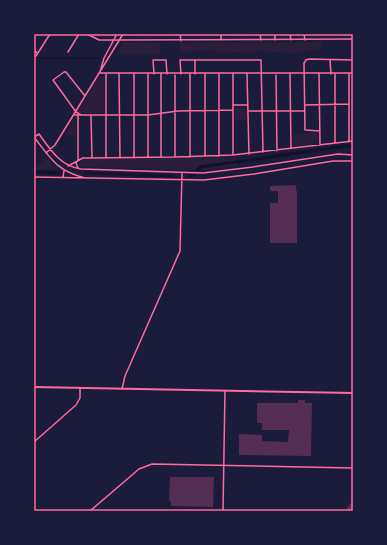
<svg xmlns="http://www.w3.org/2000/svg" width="387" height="545" font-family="'Roboto Serif',serif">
  <rect width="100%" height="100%" fill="#1b1b3a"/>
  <path fill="#2a1e3b" d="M 322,42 L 322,48 L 295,54 L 264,51 L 216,53 L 214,50 L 180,52 L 179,43 L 160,44 L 161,54 L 117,54 L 123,43 Z
    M 99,77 L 104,77 L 104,112 L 103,113 L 80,113 L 78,112 Z
    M 235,108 L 247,108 L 247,120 L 235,120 Z
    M 75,118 L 76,118 L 76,138 L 66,133 Z
    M 317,132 L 318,143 L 293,146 L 292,135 Z
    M 237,157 L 237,166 L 208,170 L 83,167 L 79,166 L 79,164 L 81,162 L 86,159 Z
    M 47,159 L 56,169 L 34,169 Z"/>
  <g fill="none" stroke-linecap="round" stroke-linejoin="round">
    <path stroke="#12122b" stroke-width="1" d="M 34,58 L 99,58"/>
    <path stroke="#12122b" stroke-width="3" d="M 197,170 L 201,167 L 353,145
      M 34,172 L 61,173
      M 85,173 L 173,176
      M 189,176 L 194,175"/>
  </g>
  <path fill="#542f53" d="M 296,185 L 296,191 L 297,191 L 297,243 L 270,243 L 270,203 L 278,203 L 278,191 L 270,191 L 270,186 Z
    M 298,400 L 305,400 L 305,403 L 312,403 L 311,456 L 239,455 L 239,434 L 262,435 L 262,441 L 288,442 L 289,430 L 262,430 L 262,423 L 257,423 L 257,403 L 298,403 Z
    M 170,477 L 214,477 L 213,507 L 171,506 L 171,501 L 169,501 Z
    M 350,503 L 353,505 L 353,511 L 346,511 Z"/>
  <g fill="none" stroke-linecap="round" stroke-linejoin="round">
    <path stroke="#ff6b9d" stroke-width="1.5" d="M 87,34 L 99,40 L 119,40 L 353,39
      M 180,34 L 181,41
      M 221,34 L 221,40
      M 260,34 L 261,40
      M 275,34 L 275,40
      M 290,34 L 291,40
      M 304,34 L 305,40
      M 34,51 L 38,53
      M 68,52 L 79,34
      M 36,56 L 50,34
      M 195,60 L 195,74
      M 330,60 L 331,74
      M 100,72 L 104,58 L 117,34
      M 99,73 L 353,73
      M 349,73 L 349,141
      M 106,74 L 106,158
      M 119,74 L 120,158
      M 154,74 L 153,60 L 166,60 L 167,74
      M 161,74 L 161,157
      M 181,74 L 180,60 L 261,60 L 263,152
      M 190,74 L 190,157
      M 219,74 L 219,156
      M 233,74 L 233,155
      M 247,74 L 249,154
      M 290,74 L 291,148
      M 319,74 L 320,145
      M 335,74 L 335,143
      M 276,75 L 277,151
      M 233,105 L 247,105
      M 305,105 L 349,104
      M 249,111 L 305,111
      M 74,115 L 148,115 L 178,111 L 233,110
      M 78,115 L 78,160 L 76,163 L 78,168
      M 81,115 L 76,112 L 53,80 L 64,72 L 66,72 L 85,96
      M 91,116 L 92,157
      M 320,131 L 305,130 L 304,63 L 306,60 L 309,59 L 353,60
      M 46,153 L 55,145 L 123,34
      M 205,156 L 205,74
      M 148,157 L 148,74
      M 175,157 L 175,75
      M 134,158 L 134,74
      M 68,166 L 83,158 L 87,158 L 175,157 L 233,155 L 353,141
      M 34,177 L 204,180 L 254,174 L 333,161 L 353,161
      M 63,177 L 64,171
      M 85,178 C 57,171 51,159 34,137 L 39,134 C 50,149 60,166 81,169 L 203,173 L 253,167 L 338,154 L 353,155
      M 122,389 L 125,376 L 180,251 L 182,173
      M 34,442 L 76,405 L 80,398 L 80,388
      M 90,511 L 139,469 L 152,464 L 353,468
      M 223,511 L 225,391"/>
    <path stroke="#ff6b9d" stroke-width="2" d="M 34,387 L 353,393"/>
  </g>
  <rect width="387" height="545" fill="none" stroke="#1b1b3a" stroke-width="70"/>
  <rect x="35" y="35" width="317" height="475" fill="none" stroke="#ff6b9d" stroke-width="1.5"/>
</svg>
